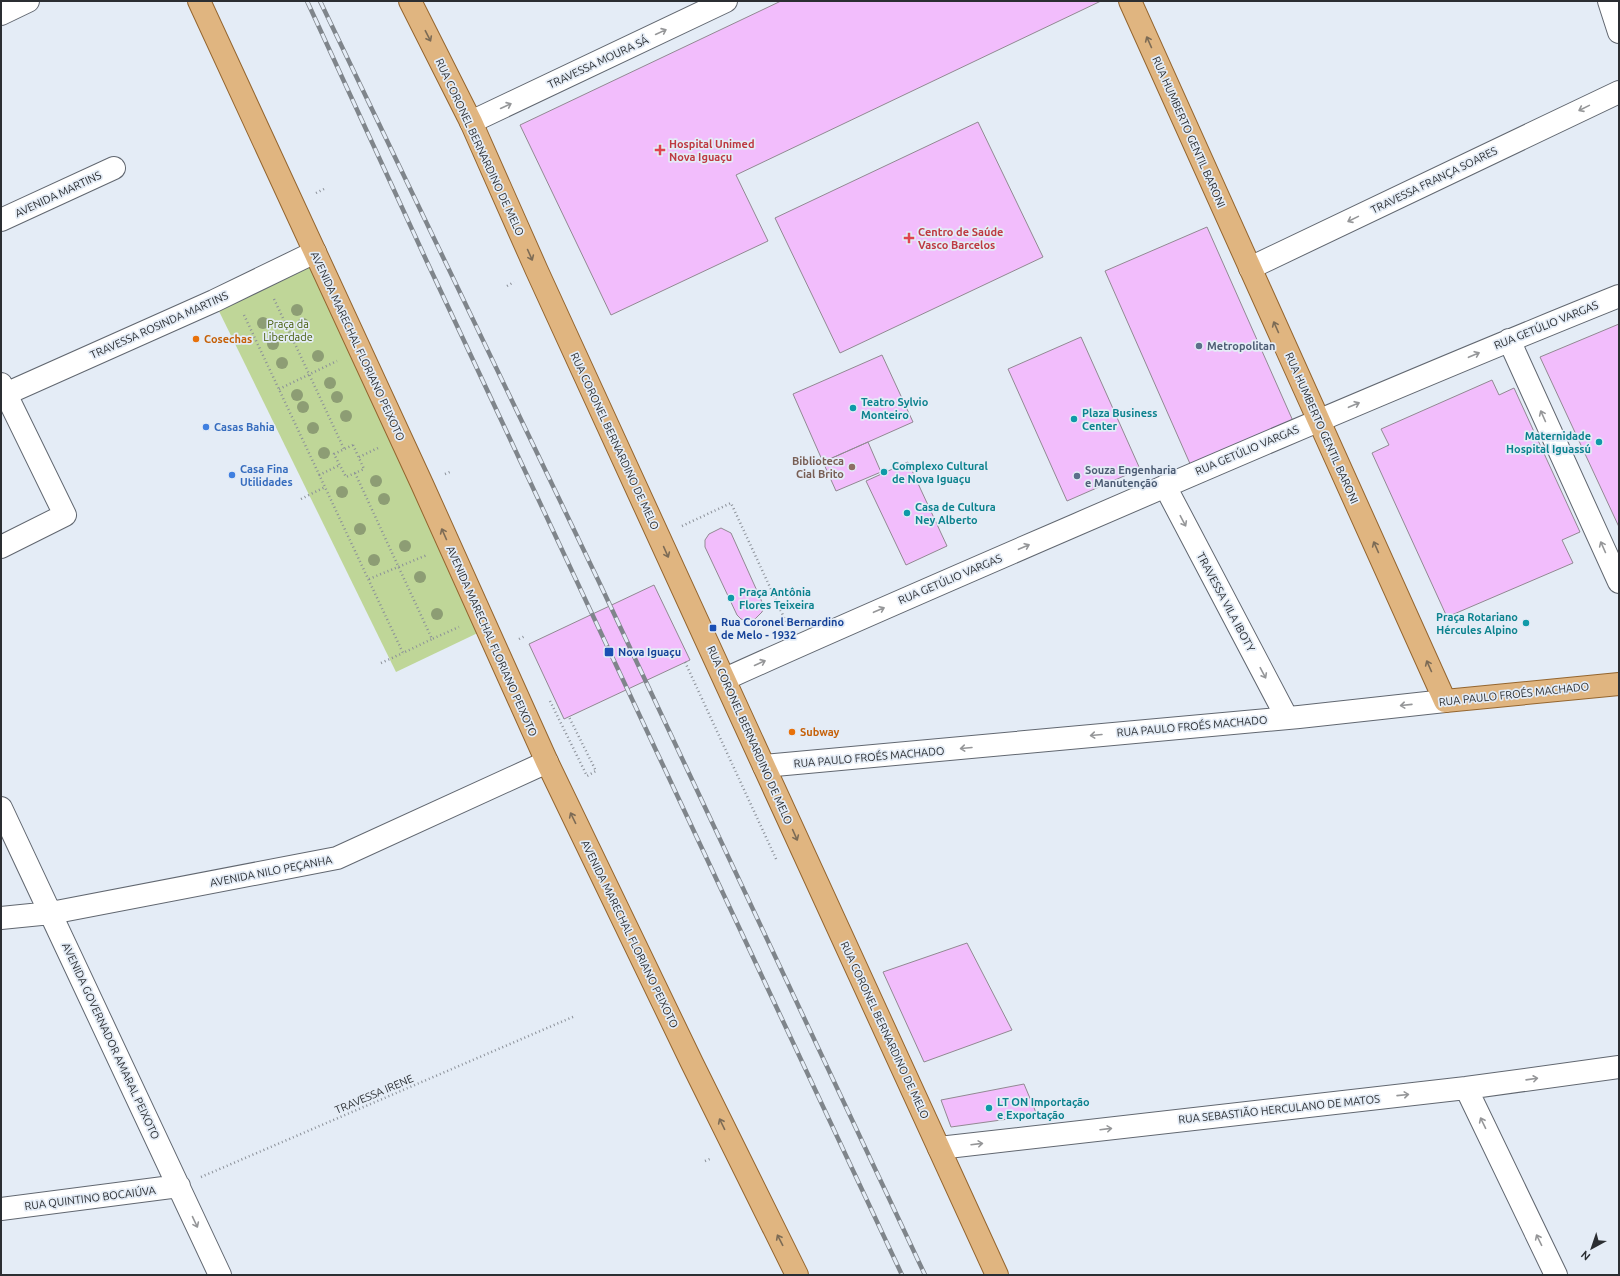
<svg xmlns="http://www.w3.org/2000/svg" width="1620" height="1276" font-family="Ubuntu,sans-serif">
  <rect width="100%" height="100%" fill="#e4ecf6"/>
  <path fill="#bfd698" d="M 313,257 L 484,630 L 396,672 L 214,301 Z"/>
  <path fill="#f2bdfc" stroke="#918992" d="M 781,1 L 1101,1 L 736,175 L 768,241 L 611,315 L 520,125 Z
    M 978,122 L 1043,257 L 840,353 L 775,218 Z
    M 1207,227 L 1293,421 L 1191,466 L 1105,271 Z
    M 1619,324 L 1619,527 L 1540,357 Z
    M 1081,337 L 1140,469 L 1067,501 L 1008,369 Z
    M 882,355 L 913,422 L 823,462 L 793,394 Z
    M 1492,380 L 1499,395 L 1514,388 L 1580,532 L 1562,540 L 1573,563 L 1447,617 L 1372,453 L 1389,445 L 1381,429 Z
    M 868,442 L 881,472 L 836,491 L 823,462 Z
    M 908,462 L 947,546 L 906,565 L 866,481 Z
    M 721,528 L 731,533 L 762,602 L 764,607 L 762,612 L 755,619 L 746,621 L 741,619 L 737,615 L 705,547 L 705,540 L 709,534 Z
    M 654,585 L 690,660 L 564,719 L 529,644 Z
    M 967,943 L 1012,1030 L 924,1062 L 883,972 Z
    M 1024,1084 L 1037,1115 L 951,1127 L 941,1100 Z"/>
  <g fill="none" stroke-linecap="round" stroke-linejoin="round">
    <g stroke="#616770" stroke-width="24">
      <path id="minor" d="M 1609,1 L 1619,32
        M 1,14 L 28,1
        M 471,122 L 726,1
        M 1,220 L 114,168
        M 1250,268 L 1619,92
        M 1509,340 L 1619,582
        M 1,384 L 65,515 L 1,547
        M 1,396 L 214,301 L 315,252
        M 1165,486 L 1287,718
        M 725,679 C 842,626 960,575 1078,524 C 1258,446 1437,369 1619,296
        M 764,766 L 1299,717 L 1445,701
        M 1,808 L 220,1275
        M 1,918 L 51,913 L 337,858 L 547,762
        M 1466,1088 L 1556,1275
        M 939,1148 L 1466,1088 L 1619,1067
        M 1,1209 L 179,1186"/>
    </g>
    <g stroke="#94652e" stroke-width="24">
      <path id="major" d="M 199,1 L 422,484 L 547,762 L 692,1063 L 797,1275
        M 410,1 L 471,122 L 537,271 L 997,1275
        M 1130,1 L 1445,701 L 1619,684"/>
    </g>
    <path stroke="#8b9098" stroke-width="2.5" stroke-dasharray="1 3" stroke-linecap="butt" d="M 316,193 L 324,189
      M 507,286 L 514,282
      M 274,299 L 344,449
      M 244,315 L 403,653 L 432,639
      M 279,389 L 337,361
      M 353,445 L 364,469 L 346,477 L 334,454 Z
      M 359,457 L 378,448
      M 355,473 L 432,639 L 459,627
      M 445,474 L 452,471
      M 319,475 L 340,465
      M 301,499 L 325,487
      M 682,526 L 731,503 L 787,624
      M 369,579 L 427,555
      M 519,639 L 525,636
      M 685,662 L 777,861
      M 381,663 L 403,653
      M 550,701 L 587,776 L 596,771 L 569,717
      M 705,1161 L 712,1158
      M 201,1177 L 575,1016"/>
    <use href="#minor" stroke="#fff" stroke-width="22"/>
    <use href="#major" stroke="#e0b580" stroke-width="22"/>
    <g stroke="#7f858b" stroke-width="4.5">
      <path id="rail" d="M 307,1 L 428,264 L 902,1275
        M 320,1 L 600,584 L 925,1275"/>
    </g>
    <use href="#rail" stroke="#e4ecf6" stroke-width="3" stroke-dasharray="9" stroke-linecap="butt"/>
  </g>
  <g fill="#8d9d74">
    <circle cx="297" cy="310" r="6"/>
    <circle cx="263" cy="323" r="6"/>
    <circle cx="303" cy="324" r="6"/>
    <circle cx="273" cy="344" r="6"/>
    <circle cx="318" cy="356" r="6"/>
    <circle cx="282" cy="363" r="6"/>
    <circle cx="330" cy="383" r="6"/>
    <circle cx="297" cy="395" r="6"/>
    <circle cx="337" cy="397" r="6"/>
    <circle cx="303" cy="407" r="6"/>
    <circle cx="346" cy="416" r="6"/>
    <circle cx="313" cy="428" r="6"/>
    <circle cx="324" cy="453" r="6"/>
    <circle cx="376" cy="481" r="6"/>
    <circle cx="342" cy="492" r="6"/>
    <circle cx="384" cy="499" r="6"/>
    <circle cx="360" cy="529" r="6"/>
    <circle cx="405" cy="546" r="6"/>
    <circle cx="374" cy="560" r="6"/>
    <circle cx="420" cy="577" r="6"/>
    <circle cx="437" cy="614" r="6"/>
  </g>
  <defs><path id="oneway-shaft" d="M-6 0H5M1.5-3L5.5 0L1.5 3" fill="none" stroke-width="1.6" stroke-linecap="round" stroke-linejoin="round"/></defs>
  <g stroke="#959698">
    <use href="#oneway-shaft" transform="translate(661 32) rotate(-25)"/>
    <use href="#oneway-shaft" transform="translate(506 106) rotate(-25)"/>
    <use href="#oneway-shaft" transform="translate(1584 108) rotate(154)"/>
    <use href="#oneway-shaft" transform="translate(1353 219) rotate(154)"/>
    <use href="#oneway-shaft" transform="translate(1474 355) rotate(-23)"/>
    <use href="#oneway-shaft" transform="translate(1354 405) rotate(-23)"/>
    <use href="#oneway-shaft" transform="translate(1543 416) rotate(-114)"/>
    <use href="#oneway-shaft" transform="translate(1183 521) rotate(62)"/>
    <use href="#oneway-shaft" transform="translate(1024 547) rotate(-23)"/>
    <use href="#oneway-shaft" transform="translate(1603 547) rotate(-114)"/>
    <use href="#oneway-shaft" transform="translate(879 610) rotate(-23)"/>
    <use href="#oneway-shaft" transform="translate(760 663) rotate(-24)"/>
    <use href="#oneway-shaft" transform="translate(1263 673) rotate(62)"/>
    <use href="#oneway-shaft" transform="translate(1406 705) rotate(174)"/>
    <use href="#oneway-shaft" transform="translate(1096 735) rotate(175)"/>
    <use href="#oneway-shaft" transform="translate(966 748) rotate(175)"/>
    <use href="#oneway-shaft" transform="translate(1532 1079) rotate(-8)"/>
    <use href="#oneway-shaft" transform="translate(1403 1095) rotate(-6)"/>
    <use href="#oneway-shaft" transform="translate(1483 1123) rotate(-116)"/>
    <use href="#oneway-shaft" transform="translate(1106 1129) rotate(-7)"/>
    <use href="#oneway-shaft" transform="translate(977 1144) rotate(-7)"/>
    <use href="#oneway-shaft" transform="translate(195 1222) rotate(65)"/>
    <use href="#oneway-shaft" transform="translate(1539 1240) rotate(-116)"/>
  </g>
  <g stroke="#7c6b55">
    <use href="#oneway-shaft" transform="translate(428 36) rotate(63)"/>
    <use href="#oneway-shaft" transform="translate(1149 42) rotate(-114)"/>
    <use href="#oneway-shaft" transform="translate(530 255) rotate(66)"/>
    <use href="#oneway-shaft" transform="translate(1276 327) rotate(-114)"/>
    <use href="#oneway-shaft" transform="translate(444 534) rotate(-114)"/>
    <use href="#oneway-shaft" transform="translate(1376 547) rotate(-114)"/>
    <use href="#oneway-shaft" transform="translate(666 552) rotate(66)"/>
    <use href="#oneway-shaft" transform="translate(1429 666) rotate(-114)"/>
    <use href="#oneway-shaft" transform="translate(573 818) rotate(-116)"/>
    <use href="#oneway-shaft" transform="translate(795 835) rotate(66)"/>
    <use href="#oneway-shaft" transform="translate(722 1124) rotate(-116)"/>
    <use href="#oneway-shaft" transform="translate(780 1240) rotate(-117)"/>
  </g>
  <g fill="#e0444e" stroke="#e4ecf6" stroke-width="1.5">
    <path d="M658 144h4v4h4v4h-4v4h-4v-4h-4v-4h4z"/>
    <path d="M907 232h4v4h4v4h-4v4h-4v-4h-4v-4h4z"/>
  </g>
  <g fill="#e8710a" stroke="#e4ecf6" stroke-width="1.5">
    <circle cx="196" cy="339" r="4"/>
    <circle cx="792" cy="732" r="4"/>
  </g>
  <g fill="#5c6f8a" stroke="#e4ecf6" stroke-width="1.5">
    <circle cx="1199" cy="346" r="4"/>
    <circle cx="1077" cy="476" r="4"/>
  </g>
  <g fill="#0f9aa8" stroke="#e4ecf6" stroke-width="1.5">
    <circle cx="853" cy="408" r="4"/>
    <circle cx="1074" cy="419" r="4"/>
    <circle cx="1599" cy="442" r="4"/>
    <circle cx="884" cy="472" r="4"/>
    <circle cx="907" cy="513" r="4"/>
    <circle cx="731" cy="598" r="4"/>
    <circle cx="1526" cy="623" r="4"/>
    <circle cx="989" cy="1108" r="4"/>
  </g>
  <g fill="#3f7fe0" stroke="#e4ecf6" stroke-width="1.5">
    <circle cx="206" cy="427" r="4"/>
    <circle cx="232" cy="475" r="4"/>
  </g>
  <circle fill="#8d6e63" stroke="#e4ecf6" stroke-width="1.5" cx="852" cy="467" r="4"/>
  <g fill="#1a4fb4" stroke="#e4ecf6" stroke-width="1.5">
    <rect x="709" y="624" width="8" height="8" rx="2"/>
    <rect x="604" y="647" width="10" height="10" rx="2"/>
  </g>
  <g text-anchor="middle" stroke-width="3.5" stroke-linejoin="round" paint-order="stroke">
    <g font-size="11" fill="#2b2e32" stroke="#e4ecf6">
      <text transform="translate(598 62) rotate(-25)" y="4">TRAVESSA MOURA SÁ</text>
      <text transform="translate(1189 132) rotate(66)" y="4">RUA HUMBERTO GENTIL BARONI</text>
      <text transform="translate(480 147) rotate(65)" y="4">RUA CORONEL BERNARDINO DE MELO</text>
      <text transform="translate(1434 180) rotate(-26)" y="4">TRAVESSA FRANÇA SOARES</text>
      <text transform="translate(58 194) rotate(-25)" y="4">AVENIDA MARTINS</text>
      <text transform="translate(159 325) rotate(-24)" y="4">TRAVESSA ROSINDA MARTINS</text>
      <text transform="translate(1546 325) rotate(-22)" y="4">RUA GETÚLIO VARGAS</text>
      <text transform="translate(358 346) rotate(65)" y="4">AVENIDA MARECHAL FLORIANO PEIXOTO</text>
      <text transform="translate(1322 428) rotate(66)" y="4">RUA HUMBERTO GENTIL BARONI</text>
      <text transform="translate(615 441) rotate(65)" y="4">RUA CORONEL BERNARDINO DE MELO</text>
      <text transform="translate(1247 450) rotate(-23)" y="4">RUA GETÚLIO VARGAS</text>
      <text transform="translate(950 579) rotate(-23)" y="4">RUA GETÚLIO VARGAS</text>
      <text transform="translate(1226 602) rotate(62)" y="4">TRAVESSA VILA IBOTY</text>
      <text transform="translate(492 641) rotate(66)" y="4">AVENIDA MARECHAL FLORIANO PEIXOTO</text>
      <text transform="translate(1514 694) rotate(-6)" y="4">RUA PAULO FROÉS MACHADO</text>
      <text transform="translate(1192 726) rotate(-5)" y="4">RUA PAULO FROÉS MACHADO</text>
      <text transform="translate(750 735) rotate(66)" y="4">RUA CORONEL BERNARDINO DE MELO</text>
      <text transform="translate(869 757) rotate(-5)" y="4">RUA PAULO FROÉS MACHADO</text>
      <text transform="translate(271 871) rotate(-11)" y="4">AVENIDA NILO PEÇANHA</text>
      <text transform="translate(630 934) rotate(64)" y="4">AVENIDA MARECHAL FLORIANO PEIXOTO</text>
      <text transform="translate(885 1030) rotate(65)" y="4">RUA CORONEL BERNARDINO DE MELO</text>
      <text transform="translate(111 1041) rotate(65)" y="4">AVENIDA GOVERNADOR AMARAL PEIXOTO</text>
      <text transform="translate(374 1094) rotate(-23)" y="4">TRAVESSA IRENE</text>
      <text transform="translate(1279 1109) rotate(-6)" y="4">RUA SEBASTIÃO HERCULANO DE MATOS</text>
      <text transform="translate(90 1198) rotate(-7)" y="4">RUA QUINTINO BOCAIÚVA</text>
    </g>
    <g font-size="11" font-weight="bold" fill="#be3a42" stroke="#e4ecf6" text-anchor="start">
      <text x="669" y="148">Hospital Unimed<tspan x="669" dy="13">Nova Iguaçu</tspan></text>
      <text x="918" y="236">Centro de Saúde<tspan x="918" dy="13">Vasco Barcelos</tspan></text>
    </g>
    <g font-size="11" fill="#455c09" stroke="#e4ecf6">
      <text x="288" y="328">Praça da<tspan x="288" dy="13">Liberdade</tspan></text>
    </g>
    <g font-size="11" font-weight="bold" fill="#c56008" stroke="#e4ecf6" text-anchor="start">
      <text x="204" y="343">Cosechas</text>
      <text x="800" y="736">Subway</text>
    </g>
    <g font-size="11" font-weight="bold" fill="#4e5e75" stroke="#e4ecf6" text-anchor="start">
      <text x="1207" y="350">Metropolitan</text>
      <text x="1085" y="474">Souza Engenharia<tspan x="1085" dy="13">e Manutenção</tspan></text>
    </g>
    <g font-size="11" font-weight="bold" fill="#0d838f" stroke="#e4ecf6" text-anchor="start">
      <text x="861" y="406">Teatro Sylvio<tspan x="861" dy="13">Monteiro</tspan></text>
      <text x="1082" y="417">Plaza Business<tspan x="1082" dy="13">Center</tspan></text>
      <text x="1591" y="440" text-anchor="end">Maternidade<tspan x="1591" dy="13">Hospital Iguassú</tspan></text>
      <text x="892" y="470">Complexo Cultural<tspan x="892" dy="13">de Nova Iguaçu</tspan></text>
      <text x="915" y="511">Casa de Cultura<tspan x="915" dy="13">Ney Alberto</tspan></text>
      <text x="739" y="596">Praça Antônia<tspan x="739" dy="13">Flores Teixeira</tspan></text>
      <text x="1518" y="621" text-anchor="end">Praça Rotariano<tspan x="1518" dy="13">Hércules Alpino</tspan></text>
      <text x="997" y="1106">LT ON Importação<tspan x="997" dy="13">e Exportação</tspan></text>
    </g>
    <g font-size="11" font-weight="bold" fill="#366cbe" stroke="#e4ecf6" text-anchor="start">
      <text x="214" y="431">Casas Bahia</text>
      <text x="240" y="473">Casa Fina<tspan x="240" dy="13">Utilidades</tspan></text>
    </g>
    <g font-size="11" font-weight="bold" fill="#785e54" stroke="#e4ecf6" text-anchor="end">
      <text x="844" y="465">Biblioteca<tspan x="844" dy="13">Cial Brito</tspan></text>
    </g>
    <g font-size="11" font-weight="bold" fill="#164399" stroke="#e4ecf6" text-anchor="start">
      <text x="721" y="626">Rua Coronel Bernardino<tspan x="721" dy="13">de Melo - 1932</tspan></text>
      <text x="618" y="656">Nova Iguaçu</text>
    </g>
  </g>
  <rect width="1620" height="1276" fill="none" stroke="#2b2e32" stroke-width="4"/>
  <g transform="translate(1592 1248) rotate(220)" stroke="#e4ecf6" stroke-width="3" paint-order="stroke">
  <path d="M0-3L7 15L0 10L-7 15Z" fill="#2b2e32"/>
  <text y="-6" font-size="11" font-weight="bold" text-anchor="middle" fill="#2b2e32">N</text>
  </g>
</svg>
